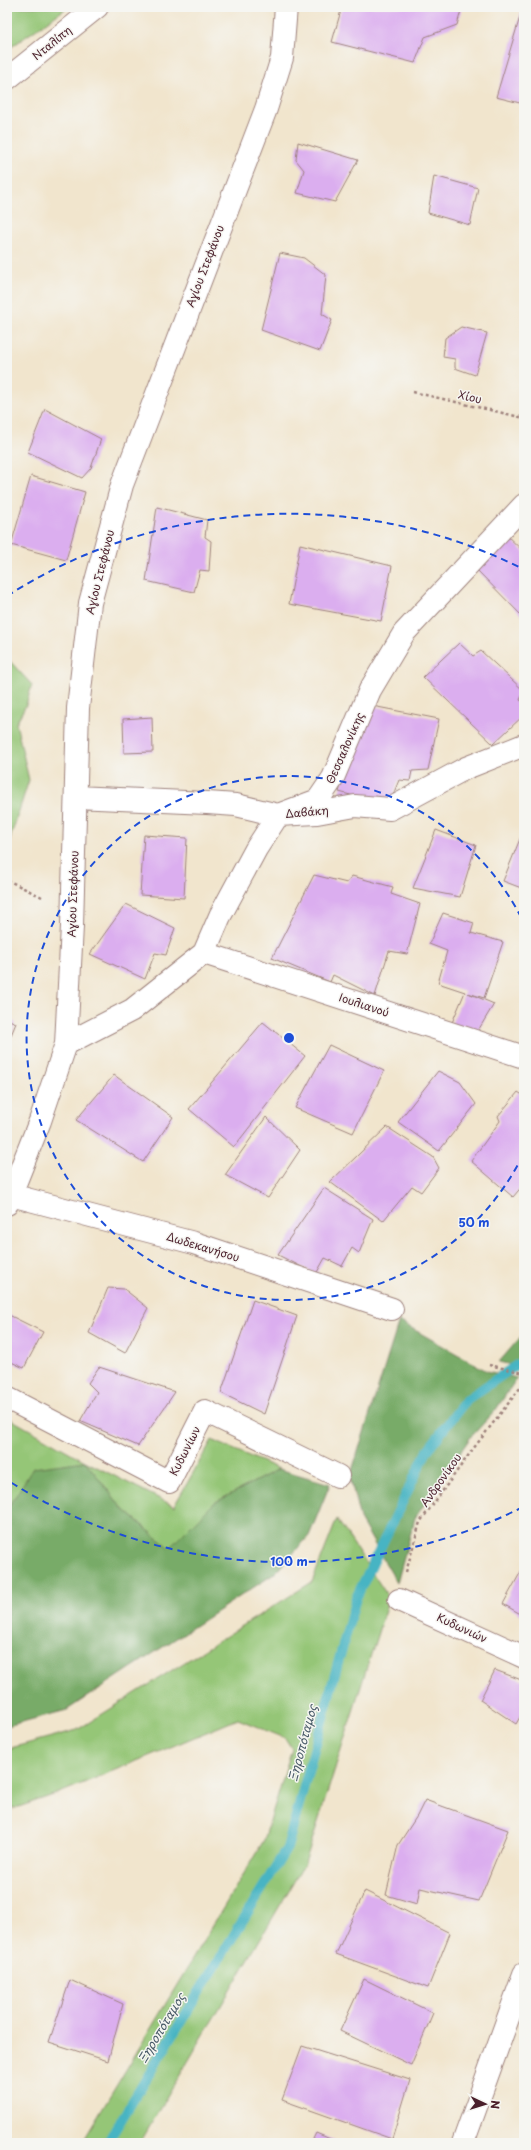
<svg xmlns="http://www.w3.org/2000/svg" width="531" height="2150" font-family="'Playpen Sans',sans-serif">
  <rect width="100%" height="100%" fill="#f6f6f2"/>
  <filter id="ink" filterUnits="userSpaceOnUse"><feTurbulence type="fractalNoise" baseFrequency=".025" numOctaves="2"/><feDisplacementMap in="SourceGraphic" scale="8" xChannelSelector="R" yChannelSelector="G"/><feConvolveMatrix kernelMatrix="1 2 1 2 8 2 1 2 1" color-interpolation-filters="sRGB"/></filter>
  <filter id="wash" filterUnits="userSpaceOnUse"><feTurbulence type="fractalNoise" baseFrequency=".012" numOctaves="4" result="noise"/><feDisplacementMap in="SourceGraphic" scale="16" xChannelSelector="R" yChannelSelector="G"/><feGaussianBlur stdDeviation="0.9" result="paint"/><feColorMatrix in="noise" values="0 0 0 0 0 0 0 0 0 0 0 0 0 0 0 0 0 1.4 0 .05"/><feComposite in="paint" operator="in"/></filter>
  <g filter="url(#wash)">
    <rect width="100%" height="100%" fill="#f1e5cd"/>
    <path fill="#95c677" stroke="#707251" d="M 7,7 L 68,7 L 7,50 Z
      M 7,658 L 32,685 L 26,705 L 16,723 L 29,780 L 7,848 Z
      M 7,1417 L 85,1461 L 174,1506 L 212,1440 L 279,1469 L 214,1503 L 169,1548 L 122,1508 L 85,1461 L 7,1510 Z
      M 337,1519 L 389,1598 L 305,1863 L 140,2143 L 82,2143 L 264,1840 L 292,1749 L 285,1738 L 238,1719 L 62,1792 L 7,1811 L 7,1749 L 77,1730 L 312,1582 Z"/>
    <path fill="#78ab68" stroke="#61654a" d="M 399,1321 L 487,1371 L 517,1378 L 495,1411 L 470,1438 L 415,1518 L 397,1583 L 360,1519 L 350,1477 Z
      M 524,1333 L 524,1368 L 499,1362 Z
      M 85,1461 L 122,1508 L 169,1548 L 214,1503 L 279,1469 L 330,1484 L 309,1536 L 274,1574 L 67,1710 L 7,1726 L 7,1510 L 33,1468 Z"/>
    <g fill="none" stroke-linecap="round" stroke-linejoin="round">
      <path stroke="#47b4c3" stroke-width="10" d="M 107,2143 L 287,1848 L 356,1598 L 427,1451 L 466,1400 L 524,1360"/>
    </g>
    <g id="blocks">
      <path fill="#dbaeef" d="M 342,7 L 462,7 L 457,25 L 425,37 L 415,63 L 332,42 Z
        M 523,7 L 524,7 L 524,104 L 496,97 Z
        M 298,142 L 358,160 L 335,202 L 297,193 L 304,170 L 296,160 Z
        M 434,176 L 478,188 L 470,225 L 428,213 Z
        M 280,253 L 304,258 L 326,275 L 322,314 L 332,320 L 320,351 L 261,330 Z
        M 461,327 L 487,333 L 475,375 L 455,368 L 455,359 L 443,357 L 445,338 Z
        M 45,409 L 101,439 L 91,468 L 82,478 L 28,452 Z
        M 31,476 L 85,492 L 66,560 L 11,545 Z
        M 157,507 L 207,520 L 205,537 L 211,541 L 209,571 L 200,570 L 194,592 L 146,581 Z
        M 504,533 L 524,552 L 524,618 L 473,566 Z
        M 300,544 L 392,566 L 381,621 L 289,604 Z
        M 459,643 L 473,656 L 481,651 L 524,691 L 520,700 L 524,703 L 524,715 L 493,744 L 423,677 Z
        M 367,705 L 439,719 L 428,770 L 412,771 L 410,781 L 399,780 L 389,805 L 339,792 Z
        M 152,717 L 153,752 L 124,753 L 123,719 Z
        M 524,829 L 524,889 L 503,881 Z
        M 436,830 L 476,845 L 460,897 L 413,888 Z
        M 144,835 L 187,838 L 184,898 L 140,895 Z
        M 314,875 L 347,883 L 352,876 L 393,887 L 391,894 L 420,904 L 407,954 L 389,951 L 375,996 L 333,975 L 330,982 L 272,958 Z
        M 126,904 L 175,928 L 166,955 L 155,953 L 145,979 L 90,954 Z
        M 443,913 L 474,923 L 471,933 L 503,942 L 484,998 L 468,993 L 494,1004 L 476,1034 L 451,1025 L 465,992 L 438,983 L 447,951 L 429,944 Z
        M 7,1019 L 16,1023 L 7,1045 Z
        M 263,1022 L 305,1056 L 234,1147 L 189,1109 Z
        M 329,1045 L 384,1071 L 353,1133 L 295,1108 Z
        M 438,1071 L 460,1082 L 476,1104 L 439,1151 L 398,1122 Z
        M 114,1075 L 173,1117 L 143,1162 L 76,1120 Z
        M 518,1092 L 524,1096 L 524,1184 L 513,1197 L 471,1161 L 500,1121 L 498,1116 Z
        M 266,1117 L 300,1150 L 268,1198 L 225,1175 Z
        M 387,1127 L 433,1157 L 439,1168 L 421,1192 L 412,1186 L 383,1221 L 330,1182 Z
        M 324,1188 L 373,1219 L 359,1253 L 352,1248 L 342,1266 L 325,1258 L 316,1274 L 278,1255 Z
        M 108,1288 L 124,1289 L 148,1308 L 125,1353 L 89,1333 Z
        M 253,1300 L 297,1316 L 264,1414 L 221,1393 Z
        M 7,1314 L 43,1332 L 24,1368 L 7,1360 Z
        M 99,1367 L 175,1392 L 138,1446 L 80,1421 L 97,1392 L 88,1383 Z
        M 524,1566 L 524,1616 L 503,1604 Z
        M 495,1670 L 524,1681 L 524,1710 L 516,1724 L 480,1700 Z
        M 425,1800 L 508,1830 L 479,1901 L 420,1888 L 417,1904 L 386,1895 L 398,1845 L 417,1816 Z
        M 365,1891 L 450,1933 L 428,1988 L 336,1954 Z
        M 364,1979 L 433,2013 L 411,2065 L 340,2031 Z
        M 70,1980 L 123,2004 L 108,2061 L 49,2042 Z
        M 302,2046 L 410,2080 L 392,2139 L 282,2100 Z
        M 316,2133 L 340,2143 L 311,2143 Z"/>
    </g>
  </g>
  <g filter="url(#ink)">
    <use href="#blocks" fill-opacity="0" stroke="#9e827c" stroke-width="1"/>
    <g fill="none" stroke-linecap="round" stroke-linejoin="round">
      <g stroke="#9e827c" stroke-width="24">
        <path id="minor" d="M 7,79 L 97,7
          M 76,797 L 207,803 L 236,805 L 278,815 L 317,813 L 355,806 L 390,809 L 466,768 L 524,745
          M 204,953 L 524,1057
          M 66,1044 L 132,1010 L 204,953 L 220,916 L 256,849 L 278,815 L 318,800 L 333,778 L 370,690 L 404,633 L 524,505
          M 11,1195 L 194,1243 L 392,1309
          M 7,1204 L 40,1121 L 66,1044 L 72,926 L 78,708 L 90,603 L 122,485 L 266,109 L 282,58 L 286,7
          M 7,1398 L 169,1482 L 205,1411 L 338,1476
          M 399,1600 L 524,1657"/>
      </g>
      <g stroke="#9e827c" stroke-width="24">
        <path id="major" d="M 463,2143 L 524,1974"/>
      </g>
      <path stroke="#9e827c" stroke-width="2.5" stroke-dasharray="3 3" stroke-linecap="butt" d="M 413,392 L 524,418
        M 7,880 L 42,897
        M 489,1365 L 524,1373
        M 406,1572 L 420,1522 L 473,1449 L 524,1383"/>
      <use href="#minor" stroke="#fff" stroke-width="22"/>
      <use href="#major" stroke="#fff" stroke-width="22"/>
    </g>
  </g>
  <g fill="none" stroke="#1d4ed8" stroke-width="2" stroke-dasharray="7 5">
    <path d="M523 1155A262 262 0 1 1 523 921"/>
    <path d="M523 1507A524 524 0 0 1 7 1480M7 596A524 524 0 0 1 523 569"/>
  </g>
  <g text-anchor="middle" stroke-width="3" stroke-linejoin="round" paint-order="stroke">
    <g font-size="11" fill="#4a1f2b" stroke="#f6f6f2">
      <text transform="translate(52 43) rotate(-39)" y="4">Νταλίπη</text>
      <text transform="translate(205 266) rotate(-69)" y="4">Αγίου Στεφάνου</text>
      <text transform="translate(470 397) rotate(13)" y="4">Χίου</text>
      <text transform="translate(100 572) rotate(-76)" y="4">Αγίου Στεφάνου</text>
      <text transform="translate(345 748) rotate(-66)" y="4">Θεσσαλονίκης</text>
      <text transform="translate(307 812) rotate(-5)" y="4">Δαβάκη</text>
      <text transform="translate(73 894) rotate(-88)" y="4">Αγίου Στεφάνου</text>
      <text transform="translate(364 1005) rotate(18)" y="4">Ιουλιανού</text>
      <text transform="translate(203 1247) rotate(17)" y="4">Δωδεκανήσου</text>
      <text transform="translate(185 1451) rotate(-63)" y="4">Κυδωνίων</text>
      <text transform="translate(441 1480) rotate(-55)" y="4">Ανδρονίκου</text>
      <text transform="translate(462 1628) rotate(25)" y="4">Κυδωνιών</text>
    </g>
    <g font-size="12" font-style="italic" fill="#495b68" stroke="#f6f6f2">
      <text transform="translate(303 1743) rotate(-75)" y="4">Ξηροπόταμος</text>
      <text transform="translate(162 2028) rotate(-59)" y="4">Ξηροπόταμος</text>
    </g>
  </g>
  <circle cx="289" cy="1038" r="6" fill="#1d4ed8" stroke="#f6f6f2" stroke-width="2"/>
  <g font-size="12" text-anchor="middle" font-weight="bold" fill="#1d4ed8" stroke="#f6f6f2" stroke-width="3" stroke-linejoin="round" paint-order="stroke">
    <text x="474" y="1227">50 m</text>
    <text x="289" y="1566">100 m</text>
  </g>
  <rect width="531" height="2150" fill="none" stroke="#f6f6f2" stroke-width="24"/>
  <g transform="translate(485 2104) rotate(94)" stroke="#f6f6f2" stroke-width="3" paint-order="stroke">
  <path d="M0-3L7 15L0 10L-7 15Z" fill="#4a1f2b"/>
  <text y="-6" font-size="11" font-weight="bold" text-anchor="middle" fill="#4a1f2b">N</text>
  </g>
</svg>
